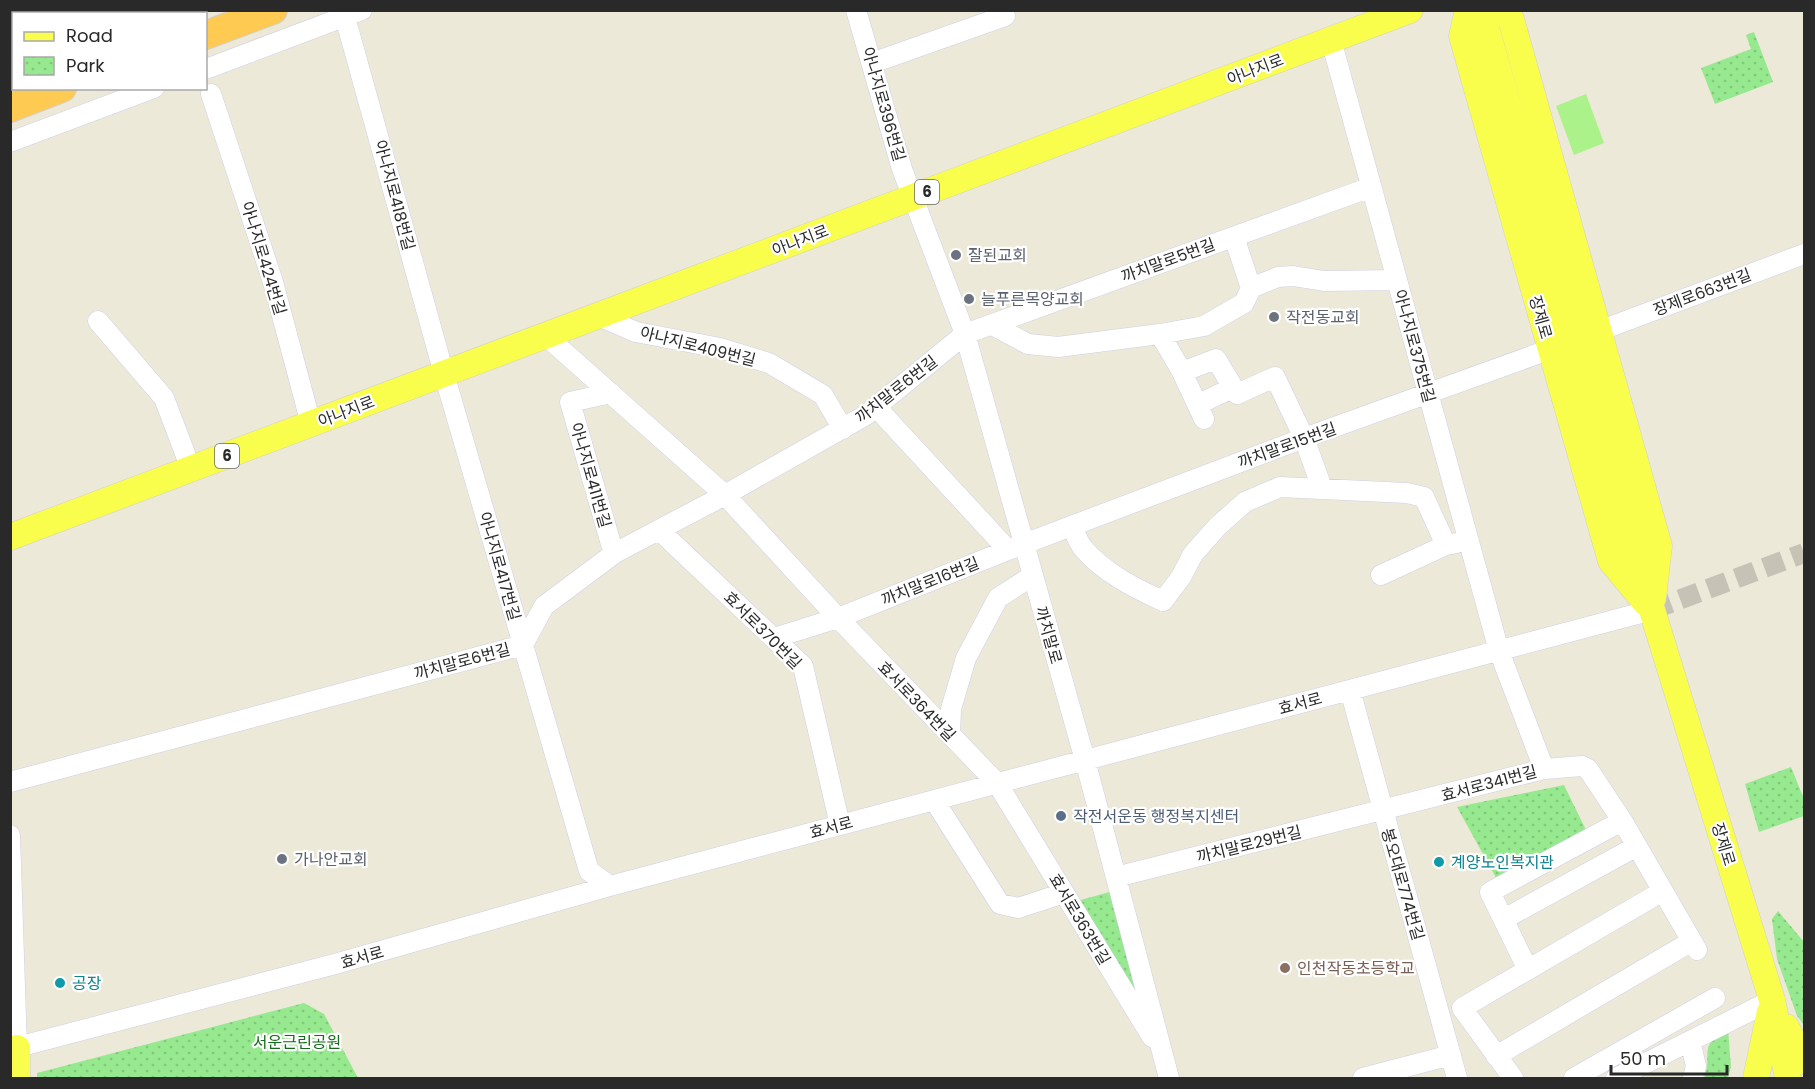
<svg xmlns="http://www.w3.org/2000/svg" width="1815" height="1089" font-family="Poppins,'Noto Sans KR',sans-serif">
  <defs>
    <pattern id="park-dots" width="8" height="8" patternUnits="userSpaceOnUse" patternTransform="scale(1.5)"><rect width="8" height="8" fill="#97e98f"/><path d="M2 2h.1M6 6h.1" fill="none" stroke="#82c87b" stroke-width="1.8" stroke-linecap="round"/></pattern>
  </defs>
  <rect width="100%" height="100%" fill="#ede9d9"/>
  <path fill="url(#park-dots)" d="M 1754,32 L 1773,82 L 1715,104 L 1701,68 L 1751,49 L 1746,35 Z
    M 1791,767 L 1804,799 L 1804,816 L 1759,832 L 1745,784 Z
    M 1564,785 L 1587,832 L 1500,885 L 1457,807 Z
    M 1113,891 L 1141,1008 L 1077,901 Z
    M 1778,911 L 1804,942 L 1804,1025 L 1797,1016 L 1777,959 L 1772,919 Z
    M 304,1003 L 324,1014 L 358,1078 L 37,1078 L 37,1073 Z
    M 1728,1029 L 1731,1067 L 1728,1078 L 1705,1078 C 1712,1050 1698,1046 1728,1029 Z"/>
  <path fill="#abf28a" d="M 1586,94 L 1604,143 L 1574,155 L 1556,106 Z"/>
  <g fill="none" stroke-linecap="round" stroke-linejoin="round">
    <path stroke="#c6c3b6" stroke-width="20" stroke-dasharray="20 10" stroke-linecap="butt" d="M 1652,610 L 1804,553"/>
    <g stroke="#cfcee4" stroke-width="21">
      <path id="minor" d="M 856,10 L 902,169 L 965,334 L 1085,760 L 1169,1078
        M 345,17 L 444,374 L 589,871 L 610,886
        M 872,63 L 1005,16
        M 206,69 L 362,10
        M 211,94 L 273,282 L 311,424
        M 10,142 L 154,88
        M 1234,237 L 1251,288
        M 599,316 L 636,332 L 720,348 L 769,363 L 823,395 L 843,429
        M 98,321 L 164,398 L 191,469
        M 992,325 L 1028,344 L 1058,347 L 1160,334 L 1204,326 L 1244,303 L 1251,288 L 1278,277 L 1293,276 L 1324,281 L 1397,280
        M 1599,331 L 1804,254
        M 1160,334 L 1182,372 L 1204,419
        M 546,336 L 725,495 L 838,618 L 997,783 L 1152,1037
        M 1182,372 L 1216,359 L 1237,394 L 1275,377 L 1304,438 L 1322,488
        M 611,393 L 570,402 L 611,544 L 615,553
        M 1199,404 L 1232,388
        M 876,407 L 1008,550
        M 1072,526 C 1075,533 1078,542 1083,548 C 1103,572 1134,588 1163,601 L 1181,577 L 1193,554 L 1218,526 L 1245,502 L 1280,487 L 1407,493 L 1424,497 L 1446,545
        M 659,530 L 803,666 L 840,825
        M 1381,575 L 1446,545 L 1457,543
        M 774,638 L 838,618 L 1008,550 L 1304,438 L 1551,349
        M 1350,690 L 1457,1078
        M 950,734 L 951,709 L 966,658 L 998,598 L 1032,576
        M 1544,769 L 1582,766 L 1588,769 L 1623,822 L 1697,950
        M 10,782 L 523,645 L 544,606 L 615,553 L 725,495 L 866,415 L 965,334 L 1371,187
        M 934,800 L 1000,904 L 1018,908 L 1064,893
        M 10,835 L 17,1048
        M 1116,877 L 1544,769 L 1499,651 L 1331,40
        M 1504,919 L 1637,846
        M 1528,970 L 1490,892 L 1622,821
        M 1690,1041 L 1696,1066 L 1693,1078
        M 10,1049 L 335,964 L 610,886 L 1652,610
        M 1496,1056 L 1692,941
        M 1363,1078 L 1451,1055
        M 1513,1078 L 1462,1008 L 1663,891
        M 1574,1078 L 1715,998
        M 1616,1078 L 1772,1000"/>
    </g>
    <g stroke="#d0d0d0" stroke-width="27">
      <path id="major" d="M 1468,10 L 1462,36 L 1611,561 L 1646,603
        M 1481,10 L 1652,610 L 1772,1000 L 1788,1078
        M 1502,10 L 1511,19 L 1659,546 L 1653,598
        M 10,537 L 1410,10
        M 1786,1027 L 1804,1061
        M 17,1048 L 17,1078
        M 1756,1078 L 1770,1012"/>
    </g>
    <g stroke="#d0d0d0" stroke-width="30">
      <path id="highway" d="M 154,14 L 162,10
        M 206,35 L 273,10
        M 10,68 L 14,67
        M 10,108 L 62,88"/>
    </g>
    <use href="#minor" stroke="#fff" stroke-width="20"/>
    <use href="#major" stroke="#f9fe4d" stroke-width="26"/>
    <use href="#highway" stroke="#ffca51" stroke-width="28"/>
  </g>
  <g fill="#6b7280" stroke="#fff" stroke-width="2">
    <circle cx="956" cy="255" r="6"/>
    <circle cx="969" cy="299" r="6"/>
    <circle cx="1274" cy="317" r="6"/>
    <circle cx="282" cy="859" r="6"/>
  </g>
  <circle fill="#5c6f8a" stroke="#fff" stroke-width="2" cx="1061" cy="816" r="6"/>
  <g fill="#0f9aa8" stroke="#fff" stroke-width="2">
    <circle cx="1439" cy="862" r="6"/>
    <circle cx="60" cy="983" r="6"/>
  </g>
  <circle fill="#8d6e63" stroke="#fff" stroke-width="2" cx="1285" cy="968" r="6"/>
  <g text-anchor="middle" stroke-width="4.5" stroke-linejoin="round" paint-order="stroke">
    <g fill="#fff" stroke="#696969" stroke-width="1.5">
      <rect x="915" y="180" width="24" height="24" rx="4.5"/>
      <rect x="215" y="444" width="24" height="24" rx="4.5"/>
    </g>
    <g font-size="15" font-weight="bold" fill="#292929">
      <text x="927" y="197">6</text>
      <text x="227" y="461">6</text>
    </g>
    <g font-size="16" fill="#292929" stroke="#fff">
      <text transform="translate(1255 69) rotate(-21)" y="6">아나지로</text>
      <text transform="translate(884 104) rotate(74)" y="6">아나지로396번길</text>
      <text transform="translate(395 195) rotate(75)" y="6">아나지로418번길</text>
      <text transform="translate(800 240) rotate(-21)" y="6">아나지로</text>
      <text transform="translate(264 258) rotate(73)" y="6">아나지로424번길</text>
      <text transform="translate(1168 260) rotate(-20)" y="6">까치말로5번길</text>
      <text transform="translate(1702 292) rotate(-21)" y="6">장제로663번길</text>
      <text transform="translate(1541 317) rotate(74)" y="6">장제로</text>
      <text transform="translate(698 346) rotate(14)" y="6">아나지로409번길</text>
      <text transform="translate(1415 346) rotate(75)" y="6">아나지로375번길</text>
      <text transform="translate(896 389) rotate(-38)" y="6">까치말로6번길</text>
      <text transform="translate(346 411) rotate(-21)" y="6">아나지로</text>
      <text transform="translate(1287 445) rotate(-20)" y="6">까치말로15번길</text>
      <text transform="translate(591 475) rotate(74)" y="6">아나지로411번길</text>
      <text transform="translate(500 566) rotate(74)" y="6">아나지로417번길</text>
      <text transform="translate(930 581) rotate(-22)" y="6">까치말로16번길</text>
      <text transform="translate(763 630) rotate(45)" y="6">효서로370번길</text>
      <text transform="translate(1049 635) rotate(74)" y="6">까치말로</text>
      <text transform="translate(462 661) rotate(-15)" y="6">까치말로6번길</text>
      <text transform="translate(917 701) rotate(46)" y="6">효서로364번길</text>
      <text transform="translate(1300 703) rotate(-15)" y="6">효서로</text>
      <text transform="translate(1489 783) rotate(-15)" y="6">효서로341번길</text>
      <text transform="translate(831 827) rotate(-15)" y="6">효서로</text>
      <text transform="translate(1249 844) rotate(-14)" y="6">까치말로29번길</text>
      <text transform="translate(1724 844) rotate(73)" y="6">장제로</text>
      <text transform="translate(1403 884) rotate(74)" y="6">봉오대로774번길</text>
      <text transform="translate(1080 919) rotate(59)" y="6">효서로363번길</text>
      <text transform="translate(362 957) rotate(-16)" y="6">효서로</text>
    </g>
    <g font-size="16" fill="#5b616d" stroke="#fff" text-anchor="start">
      <text x="968" y="261">잘된교회</text>
      <text x="981" y="305">늘푸른목양교회</text>
      <text x="1286" y="323">작전동교회</text>
      <text x="294" y="865">가나안교회</text>
    </g>
    <g font-size="16" fill="#4e5e75" stroke="#fff" text-anchor="start">
      <text x="1073" y="822">작전서운동 행정복지센터</text>
    </g>
    <g font-size="16" fill="#0d838f" stroke="#fff" text-anchor="start">
      <text x="1451" y="868">계양노인복지관</text>
      <text x="72" y="989">공장</text>
    </g>
    <g font-size="16" fill="#785e54" stroke="#fff" text-anchor="start">
      <text x="1297" y="974">인천작동초등학교</text>
    </g>
    <g font-size="16" fill="#136c17" stroke="#fff">
      <text x="297" y="1048">서운근린공원</text>
    </g>
  </g>
  <rect width="1815" height="1089" fill="none" stroke="#292929" stroke-width="24"/>
  <rect x="12" y="12" width="195" height="78" fill="#ffffff" stroke="#a9a9a9" stroke-width="1.5"/>
  <rect x="24" y="32" width="30" height="9" fill="#f9fe4d" stroke="#a9a9a9" stroke-width="1.5"/>
  <text x="66" y="42" font-size="18" fill="#292929">Road</text>
  <rect x="24" y="57" width="30" height="18" fill="url(#park-dots)" stroke="#a9a9a9" stroke-width="1.5"/>
  <text x="66" y="72" font-size="18" fill="#292929">Park</text>
  <path d="M1611 1065v9h116v-9" fill="none" stroke="#292929" stroke-width="3"/>
  <text x="1620" y="1065" font-size="18" fill="#292929" stroke="#ffffff" stroke-width="4.5" paint-order="stroke">50 m</text>
</svg>
